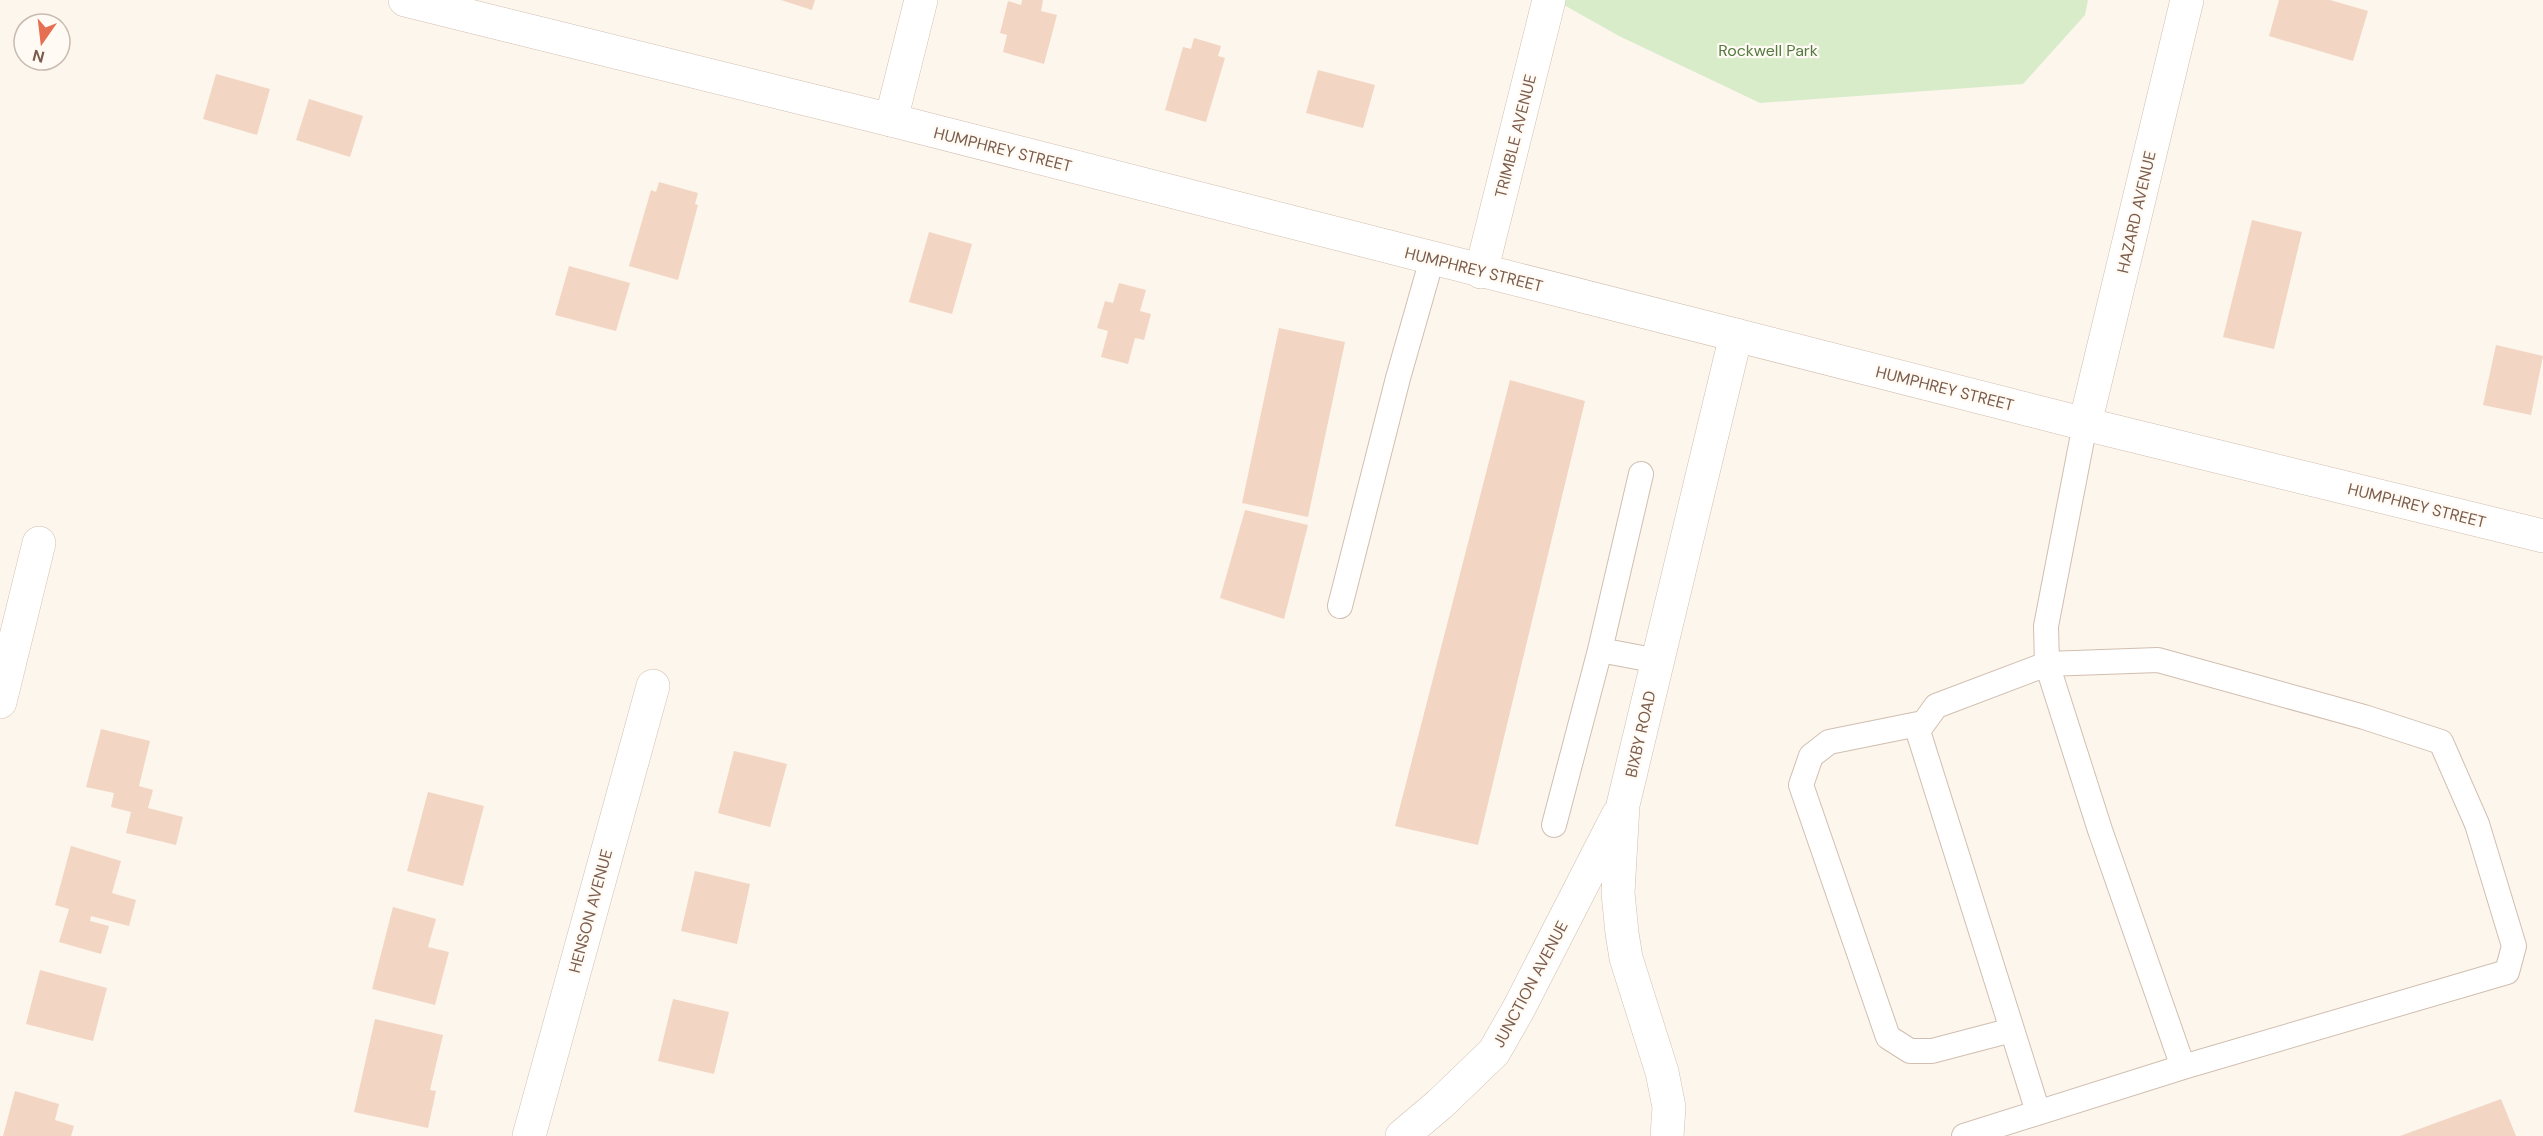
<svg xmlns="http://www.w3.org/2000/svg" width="2543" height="1136" font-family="'DM Sans',sans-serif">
  <rect width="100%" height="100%" fill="#fdf6ec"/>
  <path fill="#d8ecc9" d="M 1555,0 L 2088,0 L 2085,15 L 2023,84 L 1760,103 L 1619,36 Z"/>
  <path fill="#f3d5c3" d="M 781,0 L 815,0 L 812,10 Z
    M 1022,0 L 1043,0 L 1041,11 L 1057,15 L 1044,64 L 1003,52 L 1007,35 L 1000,33 L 1008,1 L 1021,5 Z
    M 2279,0 L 2330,0 L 2368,11 L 2353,61 L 2269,36 Z
    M 1194,38 L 1221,46 L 1218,56 L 1225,58 L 1206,122 L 1165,110 L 1183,47 L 1191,49 Z
    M 1318,70 L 1375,85 L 1363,128 L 1306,113 Z
    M 216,74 L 270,89 L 257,135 L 203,119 Z
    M 309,99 L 363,116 L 350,157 L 296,140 Z
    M 659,182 L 698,193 L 695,204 L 698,205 L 678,280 L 629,266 L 651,190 L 656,192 Z
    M 2252,220 L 2302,232 L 2274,349 L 2223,337 Z
    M 929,232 L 972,244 L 952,314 L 909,302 Z
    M 569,266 L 630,283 L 616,331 L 555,315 Z
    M 1119,283 L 1146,290 L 1140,311 L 1151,314 L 1144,340 L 1135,338 L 1128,364 L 1101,357 L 1108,331 L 1097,328 L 1105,301 L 1113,303 Z
    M 1279,328 L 1345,342 L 1308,517 L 1242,503 Z
    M 2496,345 L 2543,356 L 2531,415 L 2483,405 Z
    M 1510,380 L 1585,401 L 1478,845 L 1395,826 Z
    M 1245,510 L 1308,525 L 1284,619 L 1220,598 Z
    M 101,729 L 150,741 L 139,786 L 153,790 L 148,808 L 183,817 L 176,845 L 126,833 L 131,812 L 111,807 L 114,793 L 86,787 Z
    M 734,751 L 787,764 L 770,827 L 718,813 Z
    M 428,792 L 484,806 L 463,886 L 407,871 Z
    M 71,846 L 121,861 L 112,893 L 136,900 L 129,926 L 91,916 L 90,921 L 109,926 L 101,954 L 59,942 L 69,909 L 55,905 Z
    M 695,871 L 750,884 L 737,944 L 681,931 Z
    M 393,907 L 436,919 L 428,947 L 449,952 L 435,1005 L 372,989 Z
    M 40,970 L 107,988 L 93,1041 L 26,1024 Z
    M 673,999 L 729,1012 L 714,1074 L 658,1061 Z
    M 375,1019 L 443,1035 L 430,1090 L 436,1091 L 428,1128 L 354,1112 Z
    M 15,1091 L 59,1104 L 55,1120 L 74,1126 L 71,1136 L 3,1136 Z
    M 2501,1099 L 2516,1136 L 2400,1136 Z"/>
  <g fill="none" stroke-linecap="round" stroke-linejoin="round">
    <g stroke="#d1beb0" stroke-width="26">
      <path id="service" d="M 1340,606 L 1398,378 L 1432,259
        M 1600,650 L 1641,474
        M 1923,723 L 1829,742 L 1811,756 L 1801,785 L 1888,1037 L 1910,1051 L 1932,1051 L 2012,1030
        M 1554,825 L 1600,650 L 1658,661
        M 2038,1112 L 1918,731 L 1936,706 L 2047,664 L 2158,660 L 2364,717 L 2441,742 L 2477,824 L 2514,946 L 2507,972 L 2183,1067
        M 1964,1136 L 2183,1067 L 2100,830 L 2047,664 L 2046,626 L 2085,424"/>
    </g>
    <g stroke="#d1beb0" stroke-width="34">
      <path id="minor" d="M 891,120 L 921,0
        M 1481,272 L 1549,0
        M 2085,424 L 2187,0
        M 0,702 L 39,543
        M 529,1136 L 653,686
        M 1402,1136 L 1440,1104 L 1494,1052 L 1518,1010 L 1618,815
        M 1667,1136 L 1669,1107 L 1662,1072 L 1626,958 L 1622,933 L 1618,893 L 1623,805 L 1736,335"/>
    </g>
    <g stroke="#d1beb0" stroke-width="34">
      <path id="tertiary" d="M 405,0 L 891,120 L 2085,424 L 2543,536"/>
    </g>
    <use href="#service" stroke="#fff" stroke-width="24"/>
    <use href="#minor" stroke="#fff" stroke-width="33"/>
    <use href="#tertiary" stroke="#fff" stroke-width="33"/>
  </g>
  <g text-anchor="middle" stroke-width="4.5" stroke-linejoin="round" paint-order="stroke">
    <g font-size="16" fill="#537a41" stroke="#fffaf3">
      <text x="1768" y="56">Rockwell Park</text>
    </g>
    <g font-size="16" fill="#7a5c4d" stroke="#fffaf3">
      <text transform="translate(1515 136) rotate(-76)" y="6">TRIMBLE AVENUE</text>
      <text transform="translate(1003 149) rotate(14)" y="6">HUMPHREY STREET</text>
      <text transform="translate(2136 212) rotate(-77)" y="6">HAZARD AVENUE</text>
      <text transform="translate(1474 269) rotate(14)" y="6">HUMPHREY STREET</text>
      <text transform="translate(1945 388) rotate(14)" y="6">HUMPHREY STREET</text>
      <text transform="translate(2417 505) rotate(14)" y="6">HUMPHREY STREET</text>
      <text transform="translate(1640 734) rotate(-77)" y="6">BIXBY ROAD</text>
      <text transform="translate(590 911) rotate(-75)" y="6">HENSON AVENUE</text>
      <text transform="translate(1530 984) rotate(-62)" y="6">JUNCTION AVENUE</text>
    </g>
  </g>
  <g transform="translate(42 42) rotate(194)"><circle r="28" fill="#fffaf3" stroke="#cabbb1" stroke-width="1.5"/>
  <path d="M0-4.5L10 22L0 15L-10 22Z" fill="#e76f51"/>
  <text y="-9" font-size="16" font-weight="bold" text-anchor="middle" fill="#7a5c4d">N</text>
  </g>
</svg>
